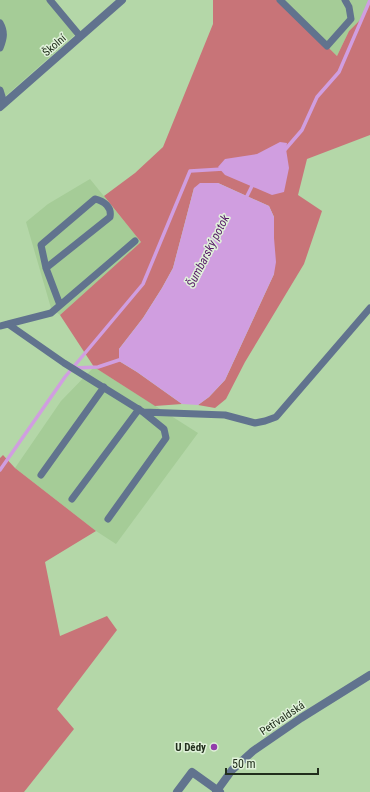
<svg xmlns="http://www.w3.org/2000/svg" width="370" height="792" font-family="'Roboto Condensed',sans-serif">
  <rect width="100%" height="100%" fill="#b4d7a8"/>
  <path fill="#a5cc97" d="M 0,0 L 53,0 L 79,31 L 0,101 Z
    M 280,0 L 370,0 L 361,19 L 349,31 L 337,56 Z
    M 90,179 L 141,242 L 60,315 L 51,308 L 26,222 L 48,204 Z
    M 94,367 L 198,433 L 116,544 L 96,531 L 15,468 L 61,401 Z"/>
  <path fill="#c87478" d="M 213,0 L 280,0 L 337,56 L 349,31 L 361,19 L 370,0 L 370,135 L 307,159 L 298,195 L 322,211 L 304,264 L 245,362 L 226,399 L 215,408 L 198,405 L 209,397 L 225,380 L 274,274 L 274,217 L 269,206 L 218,183 L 194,188 L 173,268 L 162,288 L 143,318 L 119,349 L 119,361 L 137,372 L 182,404 L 155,406 L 94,367 L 60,315 L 141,242 L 104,196 L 135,173 L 163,147 L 213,24 Z
    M 3,455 L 15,468 L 96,531 L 45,562 L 60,636 L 107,616 L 117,630 L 57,709 L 74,729 L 24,792 L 0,792 L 0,458 Z"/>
  <path fill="#d09ee0" d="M 280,142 L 287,143 L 286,149 L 289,168 L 284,192 L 272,195 L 225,175 L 218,167 L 225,159 L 257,154 Z
    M 200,183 L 218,183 L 269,206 L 274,217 L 274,238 L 276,262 L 274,274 L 225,380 L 209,397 L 198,405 L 182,404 L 137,372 L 119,361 L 119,349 L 143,318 L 162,288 L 173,268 L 194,188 Z"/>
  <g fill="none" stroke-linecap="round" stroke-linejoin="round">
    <path stroke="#d09ee0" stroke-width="3.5" d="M 283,152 L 302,130 L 317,97 L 339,72 L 370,0
      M 245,200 L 254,182
      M 74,368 L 98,367 L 122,359
      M 0,470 L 65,377 L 143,284 L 190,171 L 223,169"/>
    <path stroke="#61738e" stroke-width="7" d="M 50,0 L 80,36
      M 280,0 L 327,46 L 351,19 L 349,7 L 345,0
      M 0,23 C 5,32 4,38 0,48
      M 0,90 L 4,103
      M 46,268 L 110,217 C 112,207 104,201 95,199 L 41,245 L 46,268 L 60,305
      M 8,324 L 51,313 L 135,241
      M 0,326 L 8,324 L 64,363 L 143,412 L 225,415 L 255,423 L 265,421 L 276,417 L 370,308
      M 41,475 L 104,387
      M 72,499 L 139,409
      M 108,519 L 166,438 L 164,429 L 143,412"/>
    <path stroke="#61738e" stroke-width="8" d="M 0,107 L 122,0
      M 177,792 L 192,772 L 220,792"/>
    <path stroke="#61738e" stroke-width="8" d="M 216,792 L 232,770 L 253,751 L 301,718 L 370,675"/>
  </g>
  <circle fill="#923dab" stroke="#e0f2da" stroke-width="1.5" cx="214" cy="747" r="4"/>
  <g text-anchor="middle" stroke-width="3" stroke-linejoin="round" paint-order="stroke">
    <g font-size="11" fill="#212e1c" stroke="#e0f2da">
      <text transform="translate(54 45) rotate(-41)" y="4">Školní</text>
      <text transform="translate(282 718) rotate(-34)" y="4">Petřvaldská</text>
    </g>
    <g font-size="11" font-weight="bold" fill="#212e1c" stroke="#e0f2da" text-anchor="end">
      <text x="206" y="751">U Dědy</text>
    </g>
    <g font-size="12" font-style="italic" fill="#561967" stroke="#e0f2da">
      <text transform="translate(208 251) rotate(-63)" y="4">Šumbarský potok</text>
    </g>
  </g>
  <path d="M226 768v6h92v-6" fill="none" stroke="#212e1c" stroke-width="2"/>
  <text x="232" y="768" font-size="12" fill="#212e1c" stroke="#e0f2da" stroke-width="3" paint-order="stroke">50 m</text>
</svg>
